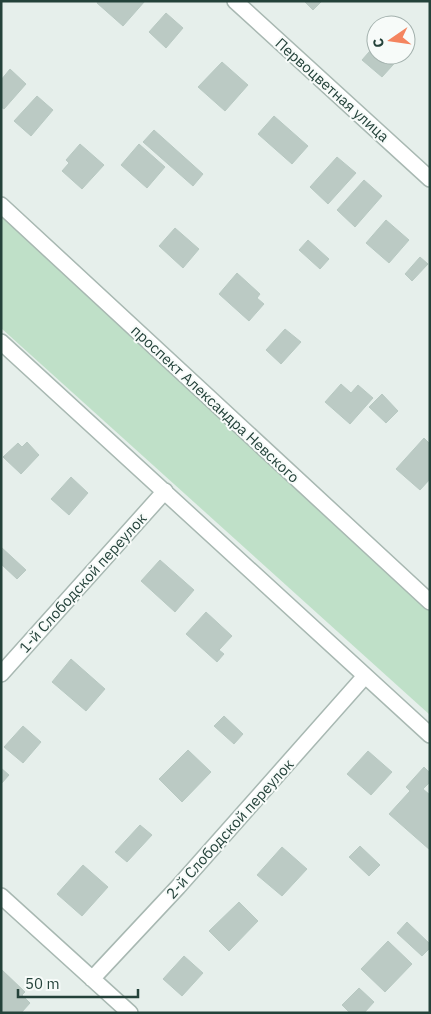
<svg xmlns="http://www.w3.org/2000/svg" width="431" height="1014" font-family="'IBM Plex Sans',sans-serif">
  <rect width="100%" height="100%" fill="#e6efeb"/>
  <path fill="#bfe0c8" d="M 1,214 L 430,611 L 430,715 L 1,328 Z"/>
  <path fill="#bbcac4" stroke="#b8c9c2" d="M 98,1 L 145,1 L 123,26 L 97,3 Z
    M 304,1 L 322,1 L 313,10 Z
    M 166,13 L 183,28 L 166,48 L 149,32 Z
    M 376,44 L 376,55 L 402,55 L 382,77 L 362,60 Z
    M 222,62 L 248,85 L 225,111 L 198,87 Z
    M 10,69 L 26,84 L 4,109 L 1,107 L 1,80 Z
    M 37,96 L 53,110 L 31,136 L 14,121 Z
    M 274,116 L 308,146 L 292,164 L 258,134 Z
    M 154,130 L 203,174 L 193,186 L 143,142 Z
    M 80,144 L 104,165 L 82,189 L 62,171 L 69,163 L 66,160 Z
    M 139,144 L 165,167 L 147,188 L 121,165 Z
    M 337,157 L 356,173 L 328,204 L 310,187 Z
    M 364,180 L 382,196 L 355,227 L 337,210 Z
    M 386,220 L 409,240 L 389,263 L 366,243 Z
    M 175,228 L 199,249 L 183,268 L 159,246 Z
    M 308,240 L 329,259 L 320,269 L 299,250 Z
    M 420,257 L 428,264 L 412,281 L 405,274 Z
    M 237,273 L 260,294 L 257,298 L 264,304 L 249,321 L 219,294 Z
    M 285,329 L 301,342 L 281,364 L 266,350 Z
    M 341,384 L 351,393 L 358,385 L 373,398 L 350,424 L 325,402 Z
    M 382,394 L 398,411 L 386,423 L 369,407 Z
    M 424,438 L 430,444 L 430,479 L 420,490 L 396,469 Z
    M 27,442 L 39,455 L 21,474 L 3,457 L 18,443 L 22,447 Z
    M 71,477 L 88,493 L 69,515 L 51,499 Z
    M 1,547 L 26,570 L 17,579 L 1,564 Z
    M 160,560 L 194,590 L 175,612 L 141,581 Z
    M 206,612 L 232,636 L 219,650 L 224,654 L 217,662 L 186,634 Z
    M 71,659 L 105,689 L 86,711 L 52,682 Z
    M 224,716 L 243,734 L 234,744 L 214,726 Z
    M 23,726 L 41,742 L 23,763 L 4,747 Z
    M 188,750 L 211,772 L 182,802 L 159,779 Z
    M 368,751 L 392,772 L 371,795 L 347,774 Z
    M 424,767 L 430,773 L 430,782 L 423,789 L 430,795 L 430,850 L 389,814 L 410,791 L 406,787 Z
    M 1,768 L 9,775 L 1,784 Z
    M 140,825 L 152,835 L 127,862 L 115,852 Z
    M 360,846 L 380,865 L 369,876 L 349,857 Z
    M 282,847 L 307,869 L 282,896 L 257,875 Z
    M 83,865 L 108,887 L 82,916 L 57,894 Z
    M 239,902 L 258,921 L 229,951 L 209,931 Z
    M 407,922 L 430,944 L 430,948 L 422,956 L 397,933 Z
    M 388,941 L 412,964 L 385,992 L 361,969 Z
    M 184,956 L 203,973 L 182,996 L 163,979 Z
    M 1,969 L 25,992 L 22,995 L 30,1003 L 21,1013 L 1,1013 Z
    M 359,988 L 374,1002 L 364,1013 L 350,1013 L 342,1005 Z"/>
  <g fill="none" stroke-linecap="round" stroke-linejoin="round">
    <g stroke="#a8b8b2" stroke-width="18">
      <path id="street" d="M 235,1 L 430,179
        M 1,205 L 430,602
        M 1,342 L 430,735
        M 1,674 L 165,491
        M 1,896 L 130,1013
        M 92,979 L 178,887 L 365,676"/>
    </g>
    <use href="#street" stroke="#fff" stroke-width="15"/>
  </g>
  <g text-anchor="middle" stroke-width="4" stroke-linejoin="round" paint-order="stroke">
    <g font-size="15" fill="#24423a" stroke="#f7fbf9">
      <text transform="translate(332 90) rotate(42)" y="5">Первоцветная улица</text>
      <text transform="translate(215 404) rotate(43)" y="5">проспект Александра Невского</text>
      <text transform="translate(83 583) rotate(-48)" y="5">1-й Слободской переулок</text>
      <text transform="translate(230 829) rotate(-48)" y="5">2-й Слободской переулок</text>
    </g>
  </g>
  <rect width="431" height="1014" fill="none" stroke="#24423a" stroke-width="5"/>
  <g transform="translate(391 40) rotate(257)"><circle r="24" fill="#f7fbf9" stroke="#a3b1ad"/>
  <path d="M0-4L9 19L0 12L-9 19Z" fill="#f4845f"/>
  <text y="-8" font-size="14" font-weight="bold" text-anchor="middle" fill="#24423a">С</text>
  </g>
  <path d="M18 989v8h120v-8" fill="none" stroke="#24423a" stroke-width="2.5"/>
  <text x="25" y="989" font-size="15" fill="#24423a" stroke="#f7fbf9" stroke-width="4" paint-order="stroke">50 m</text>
</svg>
